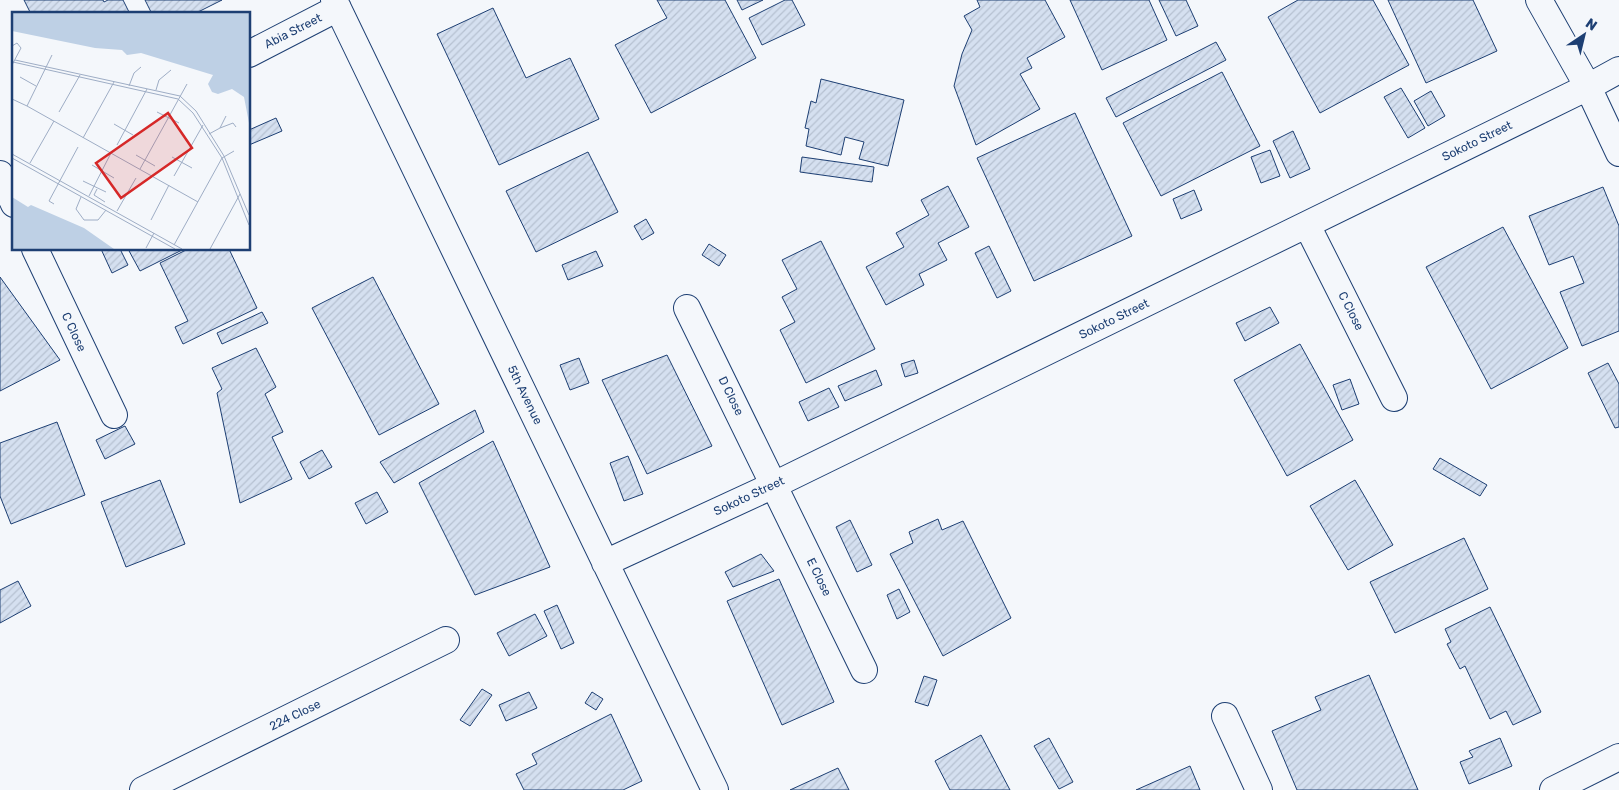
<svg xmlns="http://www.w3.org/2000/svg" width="1619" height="790" font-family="Rubik,sans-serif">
  <defs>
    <pattern id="building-hatch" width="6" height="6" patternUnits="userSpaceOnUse" patternTransform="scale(1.25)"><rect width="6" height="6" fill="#d5e0f0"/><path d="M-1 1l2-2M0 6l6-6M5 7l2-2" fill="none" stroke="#b6c1d1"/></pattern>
  </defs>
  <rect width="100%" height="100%" fill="#f4f7fb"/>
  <path fill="url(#building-hatch)" stroke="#1d3f73" d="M 24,0 L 103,0 L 104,2 L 108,0 L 123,0 L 130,14 L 31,14 Z
    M 145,0 L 222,0 L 194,14 L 152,14 Z
    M 657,0 L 725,0 L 756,58 L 651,113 L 615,45 L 667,18 Z
    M 737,0 L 763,0 L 742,10 Z
    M 785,0 L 792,0 L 805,25 L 762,45 L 749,18 Z
    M 977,0 L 1045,0 L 1065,37 L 1027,58 L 1032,68 L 1020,74 L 1040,109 L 976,145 L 954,86 L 962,54 L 972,30 L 964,16 L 980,7 Z
    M 1070,0 L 1149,0 L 1167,40 L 1102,70 Z
    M 1159,0 L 1186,0 L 1198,26 L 1176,36 Z
    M 1298,0 L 1373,0 L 1409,65 L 1320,113 L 1268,17 Z
    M 1388,0 L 1473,0 L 1497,51 L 1426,83 Z
    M 493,8 L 526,78 L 570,58 L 599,119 L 499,165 L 437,34 Z
    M 1216,42 L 1226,60 L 1116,117 L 1106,98 Z
    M 1222,72 L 1260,146 L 1161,196 L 1123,123 Z
    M 821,79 L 904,100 L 888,166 L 859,159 L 864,142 L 845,137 L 841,155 L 806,146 L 809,129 L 805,128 L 811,101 L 816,103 Z
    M 1401,88 L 1425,128 L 1408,138 L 1384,97 Z
    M 1431,91 L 1445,116 L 1428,126 L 1414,101 Z
    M 1075,113 L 1132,236 L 1034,281 L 977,158 Z
    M 276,118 L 282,131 L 249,145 L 249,130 Z
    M 1293,131 L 1310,169 L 1290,178 L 1273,141 Z
    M 1270,150 L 1280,176 L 1261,183 L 1251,157 Z
    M 588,152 L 618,212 L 536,252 L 506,191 Z
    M 802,157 L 874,167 L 872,182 L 800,172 Z
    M 948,186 L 969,227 L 938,243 L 947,260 L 919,274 L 924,285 L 886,305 L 866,267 L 904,247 L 896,233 L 929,215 L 921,200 Z
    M 1603,187 L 1619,226 L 1619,331 L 1582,346 L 1560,292 L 1584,283 L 1573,256 L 1549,265 L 1529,216 Z
    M 1194,190 L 1202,210 L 1181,219 L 1173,199 Z
    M 646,219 L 654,233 L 642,240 L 634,226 Z
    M 1503,227 L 1568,348 L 1491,389 L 1426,267 Z
    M 821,241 L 875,349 L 806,383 L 780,330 L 795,322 L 782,297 L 797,289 L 782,260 Z
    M 709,244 L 726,255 L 719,266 L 702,255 Z
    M 989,246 L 1011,291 L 997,298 L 975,253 Z
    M 101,249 L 120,249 L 128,265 L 112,273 Z
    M 128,249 L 184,249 L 140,271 Z
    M 188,249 L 229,249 L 257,308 L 183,344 L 175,327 L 188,321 L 160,263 Z
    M 596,251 L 603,266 L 568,280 L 562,265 Z
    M 0,277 L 60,360 L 0,391 Z
    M 373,277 L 439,404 L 379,435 L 312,308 Z
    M 1270,307 L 1279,323 L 1245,341 L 1236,323 Z
    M 262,312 L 268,323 L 222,344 L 217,333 Z
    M 1300,344 L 1353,440 L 1287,476 L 1234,380 Z
    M 256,348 L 276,387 L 265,394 L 283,432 L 272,437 L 292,479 L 240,503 L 217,393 L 222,389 L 212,368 Z
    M 667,355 L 712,446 L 647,474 L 602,380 Z
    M 579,358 L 589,383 L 570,390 L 560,365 Z
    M 914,360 L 918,373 L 905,377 L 901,364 Z
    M 1608,363 L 1619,384 L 1619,427 L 1615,428 L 1588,373 Z
    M 876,370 L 882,385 L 845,401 L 838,386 Z
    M 1350,379 L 1359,404 L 1342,410 L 1333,385 Z
    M 829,388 L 839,407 L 808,421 L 799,402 Z
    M 475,410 L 484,432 L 394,483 L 380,462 Z
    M 57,422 L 85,495 L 11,524 L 0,496 L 0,443 Z
    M 125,426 L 135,444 L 105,459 L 96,440 Z
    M 493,441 L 550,567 L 475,595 L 419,483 Z
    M 322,450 L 332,467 L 309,479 L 300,462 Z
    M 628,456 L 643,494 L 624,501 L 610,463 Z
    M 1440,458 L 1487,485 L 1480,496 L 1433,469 Z
    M 160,480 L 185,544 L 126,567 L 101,502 Z
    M 1355,480 L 1393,545 L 1348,570 L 1310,506 Z
    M 377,492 L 388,512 L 366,524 L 355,503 Z
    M 938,519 L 942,530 L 963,521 L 1011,618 L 943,656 L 890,554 L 913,543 L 909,532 Z
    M 850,520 L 872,565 L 857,572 L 836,527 Z
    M 1464,538 L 1488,589 L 1395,633 L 1370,582 Z
    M 761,554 L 774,571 L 733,587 L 725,572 Z
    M 779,579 L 834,702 L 782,725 L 727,601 Z
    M 18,581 L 31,606 L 0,623 L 0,590 Z
    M 899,589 L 910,612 L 897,619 L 887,595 Z
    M 557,605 L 574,643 L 561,649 L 544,611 Z
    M 1490,607 L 1541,712 L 1513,725 L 1506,711 L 1490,719 L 1465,666 L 1460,669 L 1447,644 L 1451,642 L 1445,629 Z
    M 535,614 L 547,636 L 509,656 L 497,633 Z
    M 1369,675 L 1418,790 L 1297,790 L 1272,731 L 1321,710 L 1315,697 Z
    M 924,676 L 937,680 L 928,706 L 915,702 Z
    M 482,689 L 492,695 L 470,726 L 460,720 Z
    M 529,692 L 537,708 L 506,721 L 499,705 Z
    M 592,692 L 603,699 L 596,710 L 585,703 Z
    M 611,714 L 642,781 L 623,790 L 524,790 L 516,774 L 537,764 L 532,754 Z
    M 981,735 L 1010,790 L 950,790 L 935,761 Z
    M 1049,738 L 1073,782 L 1059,789 L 1034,746 Z
    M 1500,738 L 1512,766 L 1469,784 L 1460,762 L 1473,757 L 1469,751 Z
    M 1190,766 L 1200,790 L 1136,790 Z
    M 838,768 L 849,790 L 790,790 Z"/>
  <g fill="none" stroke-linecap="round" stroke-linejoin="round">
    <g stroke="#1d3f73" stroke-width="28">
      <path id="street" d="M 334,0 L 715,790
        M 1539,0 L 1588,87 L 1619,153
        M 249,54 L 338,8
        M 0,174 L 14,204
        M 1307,225 L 1394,398
        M 35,249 L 114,415
        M 687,308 L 864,670
        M 605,563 L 774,485 L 1588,87 L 1619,70
        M 1225,716 L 1259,790
        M 143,790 L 446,640
        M 1553,790 L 1619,757"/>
    </g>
    <use href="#street" stroke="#f4f7fb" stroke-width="26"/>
  </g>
  <g text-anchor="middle" stroke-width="4" stroke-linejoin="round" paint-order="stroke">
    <g font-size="12" fill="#1d3f73" stroke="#f4f7fb">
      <text transform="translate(293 31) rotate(-27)" y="4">Abia Street</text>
      <text transform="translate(1477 141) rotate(-26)" y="4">Sokoto Street</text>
      <text transform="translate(1351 311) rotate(63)" y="4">C Close</text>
      <text transform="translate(1114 319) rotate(-26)" y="4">Sokoto Street</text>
      <text transform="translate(74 332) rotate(65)" y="4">C Close</text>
      <text transform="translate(525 395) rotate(64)" y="4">5th Avenue</text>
      <text transform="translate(731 396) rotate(64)" y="4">D Close</text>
      <text transform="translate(749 496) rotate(-25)" y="4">Sokoto Street</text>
      <text transform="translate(819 577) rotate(64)" y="4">E Close</text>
      <text transform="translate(295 715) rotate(-26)" y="4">224 Close</text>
    </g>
  </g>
  <g transform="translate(12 12)">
    <rect width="238" height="238" fill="#f4f7fb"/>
    <path d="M 0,1 L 237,1 L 237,111 L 232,85 L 220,77 L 206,82 L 200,80 L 196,72 L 201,63 L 129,41 L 115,43 L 110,38 L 83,36 L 0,19 ZM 0,185 L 16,195 L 19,193 L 72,216 L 102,237 L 0,237 Z" fill="#bed0e5"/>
    <path fill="none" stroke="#9eadc5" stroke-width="1" d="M 0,34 L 5,31 L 9,36 L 0,53M 40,43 L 15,94 L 186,190M 3,48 L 168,84 L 184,99 L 212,144 L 237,203M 1,50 L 166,87 L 181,101 L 210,146 L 237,213M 8,65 L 24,74M 117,74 L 122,61 L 129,55M 144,78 L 147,68 L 159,58M 0,87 L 15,94M 47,100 L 68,63M 145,100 L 167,111M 102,112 L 121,123M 208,116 L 221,111 L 224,115M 197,122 L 208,116 L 214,104M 71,126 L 102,70M 105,133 L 135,77M 0,142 L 170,237M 124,143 L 143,154M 160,145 L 180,156M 0,146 L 163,237M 18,151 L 42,109M 80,153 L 102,166M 128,157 L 175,72M 162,164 L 191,113M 71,169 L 94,180M 85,177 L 82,183 L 93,190M 77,184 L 99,141M 69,185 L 64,197 L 72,208 L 86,208 L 94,198M 42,192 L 37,189 L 66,135M 105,199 L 124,166M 139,208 L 157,173M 162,233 L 210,146 L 222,139M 134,236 L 142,221M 198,237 L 228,182"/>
    <path fill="#d62828" fill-opacity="0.15" stroke="#d62828" stroke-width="2.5" d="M 156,101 L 180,136 L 109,186 L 84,151 Z"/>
    <rect width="238" height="238" fill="none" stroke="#1d3f73" stroke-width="2.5"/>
  </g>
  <g transform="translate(1584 35) rotate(35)" stroke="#f4f7fb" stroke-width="4" paint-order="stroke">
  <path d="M0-4L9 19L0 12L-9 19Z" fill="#1d3f73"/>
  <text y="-8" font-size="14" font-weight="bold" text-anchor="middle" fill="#1d3f73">N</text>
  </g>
</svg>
